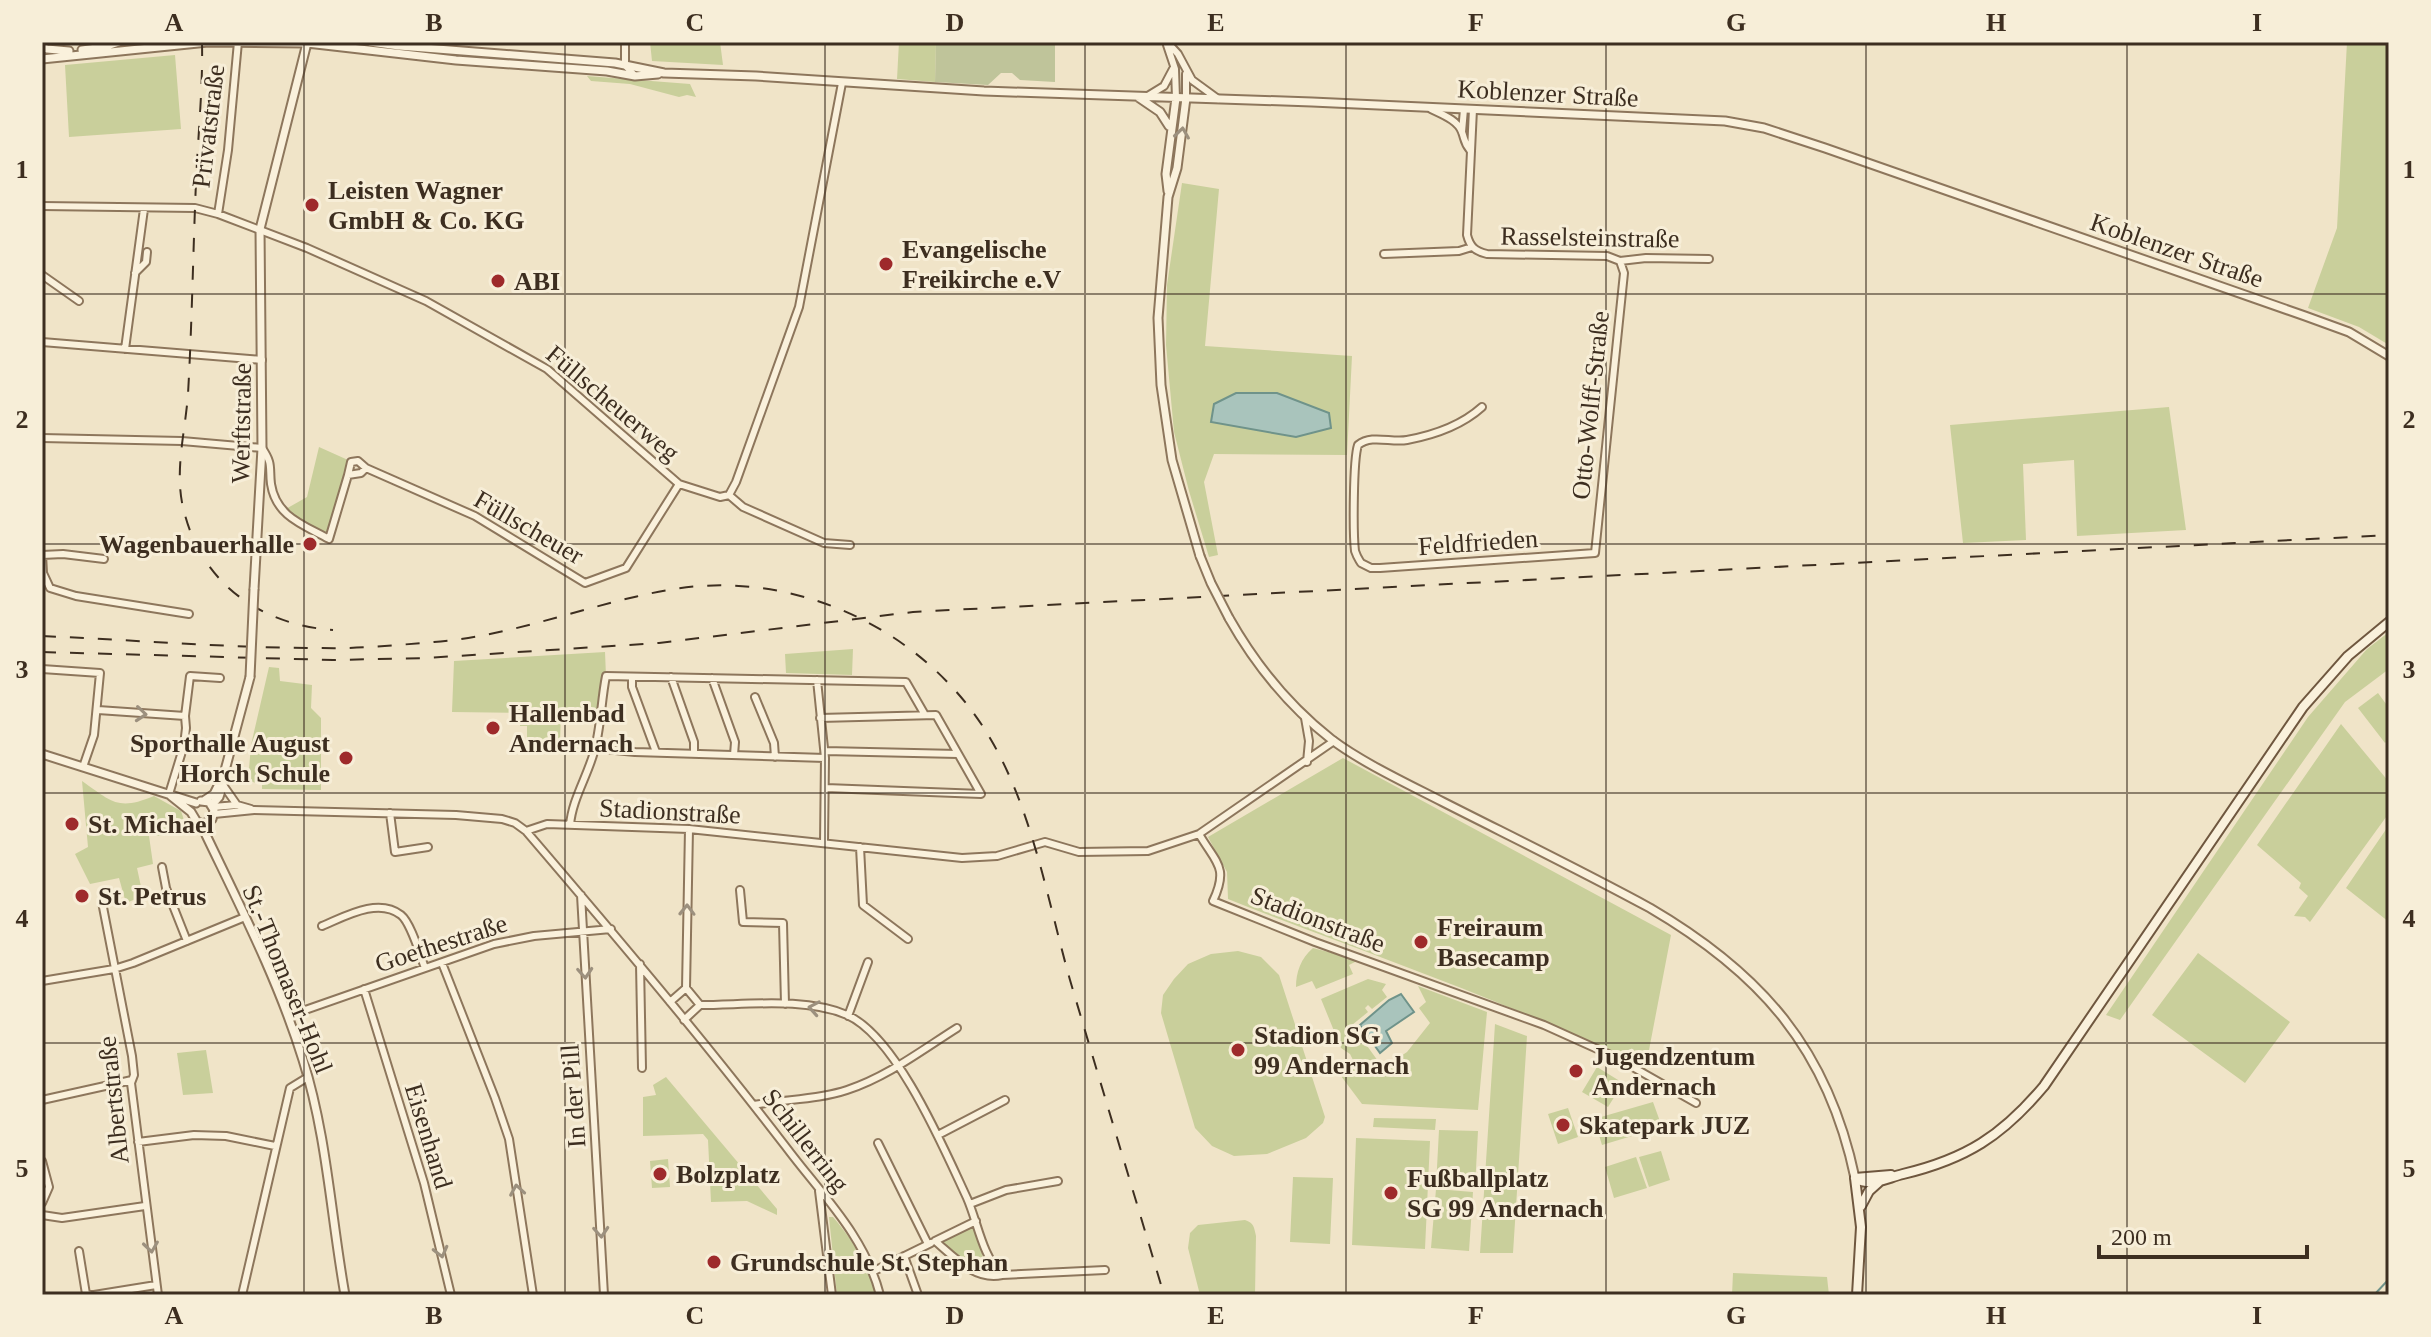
<svg xmlns="http://www.w3.org/2000/svg" width="2431" height="1337" font-family="'Times New Roman',serif">
  <rect width="100%" height="100%" fill="#f0e4c8"/>
  <path fill="#c9cf9b" fill-rule="evenodd" d="M 650,42 L 720,42 L 723,65 L 652,61 Z
    M 899,42 L 936,42 L 935,82 L 897,79 Z
    M 2347,42 L 2389,42 L 2389,345 L 2359,327 L 2308,308 L 2337,228 Z
    M 175,55 L 181,129 L 69,137 L 65,65 Z
    M 587,76 L 690,84 L 696,97 L 687,95 L 679,97 L 630,84 L 591,81 Z
    M 1182,183 L 1219,189 L 1205,346 L 1352,356 L 1347,455 L 1214,454 L 1204,482 L 1218,555 L 1209,557 L 1189,491 L 1174,432 L 1166,345 L 1167,285 ZM 1236,393 L 1277,393 L 1331,428 L 1296,437 L 1212,422 L 1214,404 Z
    M 2169,407 L 2186,530 L 2077,536 L 2074,460 L 2023,464 L 2026,540 L 1963,543 L 1950,425 Z
    M 319,447 L 348,460 L 328,536 L 284,510 L 307,497 Z
    M 2389,632 L 2389,669 L 2345,702 L 2120,1020 L 2106,1015 L 2308,717 L 2367,649 Z
    M 853,649 L 852,675 L 786,673 L 785,654 Z
    M 605,652 L 606,676 L 600,711 L 561,711 L 560,743 L 558,747 L 527,746 L 527,726 L 520,726 L 520,713 L 452,712 L 454,661 Z
    M 269,667 L 279,668 L 280,681 L 312,685 L 311,708 L 321,718 L 321,790 L 262,789 L 262,784 L 248,781 L 251,745 Z
    M 2378,693 L 2389,708 L 2389,739 L 2385,743 L 2358,708 Z
    M 2341,724 L 2389,782 L 2389,813 L 2310,922 L 2305,917 L 2294,916 L 2308,896 L 2299,888 L 2301,883 L 2257,845 Z
    M 1343,758 L 1671,935 L 1645,1071 C 1512,1000 1368,955 1228,899 L 1227,872 L 1208,837 Z
    M 82,781 C 112,802 118,811 154,796 L 181,811 L 189,835 L 149,836 L 153,864 L 137,868 L 143,896 L 126,903 L 119,878 L 90,884 L 75,854 L 88,847 Z
    M 2389,825 L 2389,922 L 2346,888 Z
    M 1313,948 L 1359,960 L 1349,965 L 1353,974 L 1316,989 L 1312,981 L 1296,987 C 1296,972 1301,958 1313,948 Z
    M 1238,951 L 1261,957 L 1279,975 L 1325,1117 L 1323,1123 L 1306,1138 L 1267,1154 L 1234,1156 L 1212,1146 L 1195,1128 L 1161,1013 L 1163,995 L 1174,979 L 1188,964 L 1211,954 Z
    M 2198,953 L 2290,1022 L 2245,1083 L 2152,1015 Z
    M 1368,979 L 1386,984 L 1382,990 L 1387,997 L 1372,1009 L 1368,1005 L 1365,1008 L 1368,1012 L 1352,1025 L 1383,1068 L 1407,1052 L 1430,1023 L 1419,1008 L 1426,1002 L 1418,986 L 1487,1012 L 1478,1110 L 1362,1104 L 1341,1076 L 1355,1064 L 1350,1054 L 1341,1048 L 1321,999 Z
    M 1495,1024 L 1527,1036 L 1513,1253 L 1480,1253 Z
    M 206,1050 L 213,1093 L 183,1095 L 177,1053 Z
    M 1597,1067 L 1623,1083 L 1608,1107 L 1582,1092 Z
    M 666,1077 L 777,1209 L 777,1215 L 747,1201 L 711,1202 L 708,1140 L 703,1134 L 643,1136 L 643,1097 L 656,1095 L 653,1085 Z
    M 1653,1102 L 1662,1127 L 1602,1145 L 1594,1119 Z
    M 1568,1108 L 1578,1137 L 1558,1144 L 1548,1114 Z
    M 1374,1118 L 1436,1119 L 1435,1130 L 1373,1127 Z
    M 1439,1130 L 1478,1131 L 1475,1188 L 1436,1186 Z
    M 1356,1138 L 1430,1141 L 1425,1249 L 1352,1245 Z
    M 1661,1151 L 1670,1180 L 1649,1187 L 1639,1157 Z
    M 1636,1157 L 1647,1188 L 1614,1198 L 1605,1167 Z
    M 668,1159 L 670,1187 L 652,1188 L 650,1161 Z
    M 1293,1177 L 1333,1178 L 1330,1244 L 1290,1242 Z
    M 1436,1189 L 1473,1192 L 1469,1251 L 1431,1248 Z
    M 829,1217 L 833,1217 C 855,1243 866,1262 876,1295 L 837,1295 Z
    M 1245,1220 C 1254,1223 1254,1227 1256,1236 L 1255,1295 L 1200,1295 L 1188,1248 L 1190,1233 L 1198,1225 Z
    M 973,1226 L 988,1272 L 975,1268 L 941,1242 Z
    M 1733,1273 L 1827,1277 L 1829,1295 L 1732,1295 Z"/>
  <path fill="#bfc49a" d="M 936,42 L 1055,42 L 1055,82 L 1020,80 L 1012,73 L 1001,73 L 988,85 L 935,82 Z"/>
  <path fill="#a9c4bc" stroke="#6f938a" stroke-width="2" d="M 1236,393 L 1277,393 L 1329,413 L 1331,428 L 1296,437 L 1211,422 L 1214,404 Z
    M 1401,994 L 1414,1012 L 1386,1031 L 1392,1043 L 1380,1053 L 1360,1025 L 1389,1000 Z"/>
  <g fill="none" stroke-linecap="round" stroke-linejoin="round">
    <path stroke="#6f938a" stroke-width="2" d="M 2374,1295 L 2389,1279"/>
    <g stroke="#8d765c" stroke-width="10">
      <path id="minor" d="M 625,42 L 625,65 L 634,75
        M 1167,42 L 1178,54 L 1192,80 L 1218,99
        M 1167,45 L 1175,69 L 1176,98
        M 1186,74 L 1186,98
        M 1146,97 L 1164,86 L 1173,69
        M 1431,109 C 1441,114 1458,120 1462,132 C 1465,140 1464,143 1470,150
        M 1473,109 L 1467,235 C 1470,247 1475,251 1487,254 L 1607,256 L 1620,261 L 1646,258 L 1709,259
        M 1462,132 L 1464,109
        M 42,206 L 195,208 L 218,214 L 307,248 L 426,301 L 547,369 L 679,484 L 720,497 L 729,495 L 736,482 L 799,307 L 842,83
        M 218,214 L 228,150 L 238,42
        M 1384,254 L 1459,251 L 1472,247
        M 135,273 L 146,262 L 147,252
        M 42,275 L 79,301
        M 42,342 L 262,360
        M 125,349 L 144,209
        M 1482,407 C 1462,425 1434,435 1407,440 C 1391,443 1372,434 1358,445 C 1353,460 1353,534 1355,551 C 1357,557 1358,558 1361,563 L 1371,568 L 1380,568 L 1595,553 L 1624,273 L 1620,261
        M 42,438 L 182,441 L 262,448 C 273,464 269,467 271,484 C 276,517 304,525 329,539 L 348,475
        M 366,468 L 361,473 L 348,475 L 351,462 L 358,461 L 366,468 L 475,516 L 585,583 L 626,568 L 679,484
        M 729,495 L 743,507 L 824,543 L 850,545
        M 42,554 L 43,573 L 50,588 L 76,596 L 189,614
        M 42,555 L 63,554 L 104,559
        M 42,669 L 100,673 L 94,735 L 83,767
        M 632,677 L 632,687 L 656,752
        M 671,677 L 694,742 L 694,754
        M 712,678 L 735,742 L 734,755
        M 817,680 L 825,758 L 824,843
        M 755,697 L 774,743 L 775,757
        M 98,710 L 185,716
        M 820,718 L 936,715 L 981,794 L 826,788
        M 1305,718 L 1309,741 L 1307,762
        M 595,748 L 635,752 L 825,758
        M 825,751 L 958,754
        M 223,785 L 237,805
        M 169,794 L 184,745 L 186,728 L 185,716 L 190,676 L 220,678
        M 213,807 L 237,805 L 251,809
        M 390,813 L 395,852 L 428,847
        M 214,814 L 254,810 L 456,815 L 502,819 L 515,823 L 526,831 C 615,935 703,1039 786,1147 C 822,1195 865,1236 880,1295
        M 570,825 C 572,800 587,777 594,752 C 601,728 601,701 606,676 L 906,682 L 925,715
        M 526,831 L 547,824 L 689,829 L 962,858 L 997,856 L 1045,842 L 1079,852 L 1148,851 L 1199,834 L 1334,741
        M 1199,834 C 1216,863 1229,867 1213,901 L 1315,942 L 1544,1025 L 1615,1057 L 1696,1103
        M 860,847 L 863,905 L 908,939
        M 162,867 L 166,888 L 187,941
        M 740,890 L 743,922 L 783,923 L 785,1004
        M 581,895 L 604,1295
        M 102,902 L 132,1056 L 134,1075 L 131,1083 L 158,1295
        M 322,926 C 344,917 378,897 401,915 C 411,923 420,955 425,968
        M 442,963 L 495,1098 L 509,1139 L 533,1295
        M 640,964 L 642,1068
        M 42,981 L 114,969 L 133,963 L 245,917
        M 686,988 L 689,829
        M 364,989 L 424,1183 L 451,1295
        M 670,1002 L 686,988 L 700,1005 L 684,1020
        M 700,1005 C 746,1005 805,997 847,1015 C 897,1037 944,1149 967,1198 C 978,1223 982,1256 1002,1275 C 975,1281 954,1257 935,1241 L 976,1221
        M 288,1016 L 494,944 L 534,936 L 611,929
        M 848,1016 L 868,962
        M 42,1100 L 132,1080
        M 754,1105 C 785,1099 817,1100 847,1090 C 887,1077 922,1050 957,1028
        M 938,1135 L 1005,1100
        M 138,1142 L 194,1135 L 226,1136 L 275,1146
        M 878,1143 L 928,1244
        M 42,1161 L 49,1187 L 42,1203
        M 819,1191 L 832,1295
        M 970,1204 L 1006,1190 L 1058,1181
        M 42,1215 L 62,1218 L 145,1206
        M 79,1251 L 86,1294 L 91,1295
        M 904,1256 L 918,1295
        M 874,1271 L 931,1243
        M 1002,1275 L 1105,1270
        M 94,1295 L 156,1285
        M 242,1295 L 290,1088 L 308,1077"/>
    </g>
    <g stroke="#8d765c" stroke-width="11">
      <path id="tertiary" d="M 370,42 L 399,46 L 615,63 L 664,73 L 756,76 L 984,91 L 1312,102 L 1725,121 L 1764,128 L 1825,148 L 2305,316 L 2349,332 L 2389,356
        M 42,47 L 47,49 L 69,51
        M 82,50 L 104,47 L 119,42
        M 42,59 L 208,42 L 307,43 L 456,60 L 607,71 L 635,76 L 658,74
        M 1138,97 L 1160,112 L 1169,126
        M 1186,98 L 1177,168 L 1168,197 L 1158,318 L 1161,385 L 1172,460 L 1200,556
        M 1168,191 L 1166,174 L 1176,98
        M 254,589 L 262,448 L 260,229 L 307,43
        M 1229,618 C 1255,664 1289,706 1331,739 C 1361,762 1408,784 1443,802 C 1512,837 1582,871 1650,908 C 1761,973 1828,1049 1855,1178
        M 42,754 L 196,803
        M 171,796 L 191,812 L 197,822 L 204,824
        M 205,800 L 214,794 L 224,774 L 250,677
        M 201,801 L 209,802 L 214,810 L 212,819 L 204,824
        M 212,805 L 219,797 L 223,785
        M 204,824 L 206,835 C 241,908 279,982 303,1060 C 327,1136 331,1217 345,1295"/>
    </g>
    <g stroke="#6f573f" stroke-width="12">
      <path id="secondary" d="M 1855,1178 C 1872,1188 1886,1178 1903,1174 C 1966,1159 2002,1136 2044,1086 L 2303,707 L 2348,656 L 2389,622
        M 1855,1178 L 1861,1227 L 1857,1295
        M 1855,1178 L 1891,1175
        M 1861,1206 L 1869,1191 L 1879,1182"/>
    </g>
    <use href="#minor" stroke="#faf1dc" stroke-width="6"/>
    <use href="#tertiary" stroke="#faf1dc" stroke-width="7"/>
    <use href="#secondary" stroke="#faf1dc" stroke-width="8"/>
    <path stroke="#3d2e20" stroke-width="2" stroke-dasharray="14 14" stroke-linecap="butt" d="M 202,42 C 203,88 198,135 196,182 C 193,253 192,324 188,394 C 185,435 173,475 185,515 C 204,585 262,625 333,630
      M 42,636 C 135,640 229,648 322,648 C 359,649 397,645 434,642 C 514,636 589,604 668,590 C 796,567 931,631 994,745 C 1034,817 1048,902 1070,980 C 1101,1085 1133,1190 1164,1295
      M 42,652 L 333,660 L 426,658 L 659,643 L 913,612 L 2389,535"/>
    <g stroke="#8d765c" stroke-width="11" stroke-linecap="butt">
      <path id="tertiary-bridge" d="M 1200,556 L 1211,583 L 1229,618
        M 250,677 L 254,589"/>
    </g>
    <use href="#tertiary-bridge" stroke="#faf1dc" stroke-width="7"/>
  </g>
  <defs><path id="oneway-chevron" d="M-2-3.5L2.5 0L-2 3.5" fill="none" stroke-width="1.6" stroke-linecap="round" stroke-linejoin="round" transform="scale(2)"/></defs>
  <g stroke="#9c907e">
    <use href="#oneway-chevron" transform="translate(1182 133) rotate(-82)"/>
    <use href="#oneway-chevron" transform="translate(141 714) rotate(5)"/>
    <use href="#oneway-chevron" transform="translate(687 910) rotate(-89)"/>
    <use href="#oneway-chevron" transform="translate(585 973) rotate(86)"/>
    <use href="#oneway-chevron" transform="translate(814 1008) rotate(-170)"/>
    <use href="#oneway-chevron" transform="translate(517 1190) rotate(-99)"/>
    <use href="#oneway-chevron" transform="translate(601 1232) rotate(86)"/>
    <use href="#oneway-chevron" transform="translate(151 1247) rotate(82)"/>
    <use href="#oneway-chevron" transform="translate(441 1252) rotate(76)"/>
  </g>
  <path fill="none" stroke="#3d2e20" stroke-width="2" stroke-opacity="0.55" d="M 304,42 L 304,1295M 565,42 L 565,1295M 825,42 L 825,1295M 1085,42 L 1085,1295M 1346,42 L 1346,1295M 1606,42 L 1606,1295M 1866,42 L 1866,1295M 2127,42 L 2127,1295M 42,294 L 2389,294M 42,544 L 2389,544M 42,793 L 2389,793M 42,1043 L 2389,1043"/>
  <g fill="#9e2a2b" stroke="#f7eed8" stroke-width="3">
    <circle cx="312" cy="205" r="8"/>
    <circle cx="886" cy="264" r="8"/>
    <circle cx="498" cy="281" r="8"/>
    <circle cx="310" cy="544" r="8"/>
    <circle cx="493" cy="728" r="8"/>
    <circle cx="346" cy="758" r="8"/>
    <circle cx="72" cy="824" r="8"/>
    <circle cx="82" cy="896" r="8"/>
    <circle cx="1421" cy="942" r="8"/>
    <circle cx="1238" cy="1050" r="8"/>
    <circle cx="1576" cy="1071" r="8"/>
    <circle cx="1563" cy="1125" r="8"/>
    <circle cx="660" cy="1174" r="8"/>
    <circle cx="1391" cy="1193" r="8"/>
    <circle cx="714" cy="1262" r="8"/>
  </g>
  <g text-anchor="middle" stroke-width="6" stroke-linejoin="round" paint-order="stroke">
    <g font-size="26" fill="#3d2e20" stroke="#f7eed8">
      <text transform="translate(1548 93) rotate(3)" y="9">Koblenzer Straße</text>
      <text transform="translate(208 126) rotate(-83)" y="9">Privatstraße</text>
      <text transform="translate(1590 237) rotate(1)" y="9">Rasselsteinstraße</text>
      <text transform="translate(2177 250) rotate(19)" y="9">Koblenzer Straße</text>
      <text transform="translate(613 403) rotate(40)" y="9">Füllscheuerweg</text>
      <text transform="translate(1590 405) rotate(-84)" y="9">Otto-Wolff-Straße</text>
      <text transform="translate(241 423) rotate(-89)" y="9">Werftstraße</text>
      <text transform="translate(529 527) rotate(30)" y="9">Füllscheuer</text>
      <text transform="translate(1478 542) rotate(-4)" y="9">Feldfrieden</text>
      <text transform="translate(670 811) rotate(3)" y="9">Stadionstraße</text>
      <text transform="translate(1318 919) rotate(21)" y="9">Stadionstraße</text>
      <text transform="translate(441 943) rotate(-18)" y="9">Goethestraße</text>
      <text transform="translate(288 979) rotate(68)" y="9">St.-Thomaser-Hohl</text>
      <text transform="translate(573 1096) rotate(-94)" y="9">In der Pill</text>
      <text transform="translate(113 1100) rotate(-96)" y="9">Albertstraße</text>
      <text transform="translate(429 1136) rotate(73)" y="9">Eisenhand</text>
      <text transform="translate(806 1140) rotate(52)" y="9">Schillerring</text>
    </g>
    <g font-size="26" font-weight="bold" fill="#3d2e20" stroke="#f7eed8" text-anchor="start">
      <text x="328" y="199">Leisten Wagner<tspan x="328" dy="30">GmbH &amp; Co. KG</tspan></text>
      <text x="902" y="258">Evangelische<tspan x="902" dy="30">Freikirche e.V</tspan></text>
      <text x="514" y="290">ABI</text>
      <text x="294" y="553" text-anchor="end">Wagenbauerhalle</text>
      <text x="509" y="722">Hallenbad<tspan x="509" dy="30">Andernach</tspan></text>
      <text x="330" y="752" text-anchor="end">Sporthalle August<tspan x="330" dy="30">Horch Schule</tspan></text>
      <text x="88" y="833">St. Michael</text>
      <text x="98" y="905">St. Petrus</text>
      <text x="1437" y="936">Freiraum<tspan x="1437" dy="30">Basecamp</tspan></text>
      <text x="1254" y="1044">Stadion SG<tspan x="1254" dy="30">99 Andernach</tspan></text>
      <text x="1592" y="1065">Jugendzentum<tspan x="1592" dy="30">Andernach</tspan></text>
      <text x="1579" y="1134">Skatepark JUZ</text>
      <text x="676" y="1183">Bolzplatz</text>
      <text x="1407" y="1187">Fußballplatz<tspan x="1407" dy="30">SG 99 Andernach</tspan></text>
      <text x="730" y="1271">Grundschule St. Stephan</text>
    </g>
  </g>
  <rect width="2431" height="1337" fill="none" stroke="#f7eed8" stroke-width="88"/>
  <path d="M2099 1245v12h208v-12" fill="none" stroke="#3d2e20" stroke-width="4"/>
  <text x="2111" y="1245" font-size="24" fill="#3d2e20" stroke="#f7eed8" stroke-width="6" paint-order="stroke">200 m</text>
  <rect x="44" y="44" width="2343" height="1249" fill="none" stroke="#3d2e20" stroke-width="3"/>
  <g font-size="26" text-anchor="middle" font-weight="bold" fill="#3d2e20">
    <text x="174" y="31">A</text>
    <text x="434" y="31">B</text>
    <text x="695" y="31">C</text>
    <text x="955" y="31">D</text>
    <text x="1216" y="31">E</text>
    <text x="1476" y="31">F</text>
    <text x="1736" y="31">G</text>
    <text x="1996" y="31">H</text>
    <text x="2257" y="31">I</text>
    <text x="22" y="178">1</text>
    <text x="2409" y="178">1</text>
    <text x="22" y="428">2</text>
    <text x="2409" y="428">2</text>
    <text x="22" y="678">3</text>
    <text x="2409" y="678">3</text>
    <text x="22" y="927">4</text>
    <text x="2409" y="927">4</text>
    <text x="22" y="1177">5</text>
    <text x="2409" y="1177">5</text>
    <text x="174" y="1324">A</text>
    <text x="434" y="1324">B</text>
    <text x="695" y="1324">C</text>
    <text x="955" y="1324">D</text>
    <text x="1216" y="1324">E</text>
    <text x="1476" y="1324">F</text>
    <text x="1736" y="1324">G</text>
    <text x="1996" y="1324">H</text>
    <text x="2257" y="1324">I</text>
  </g>
</svg>
